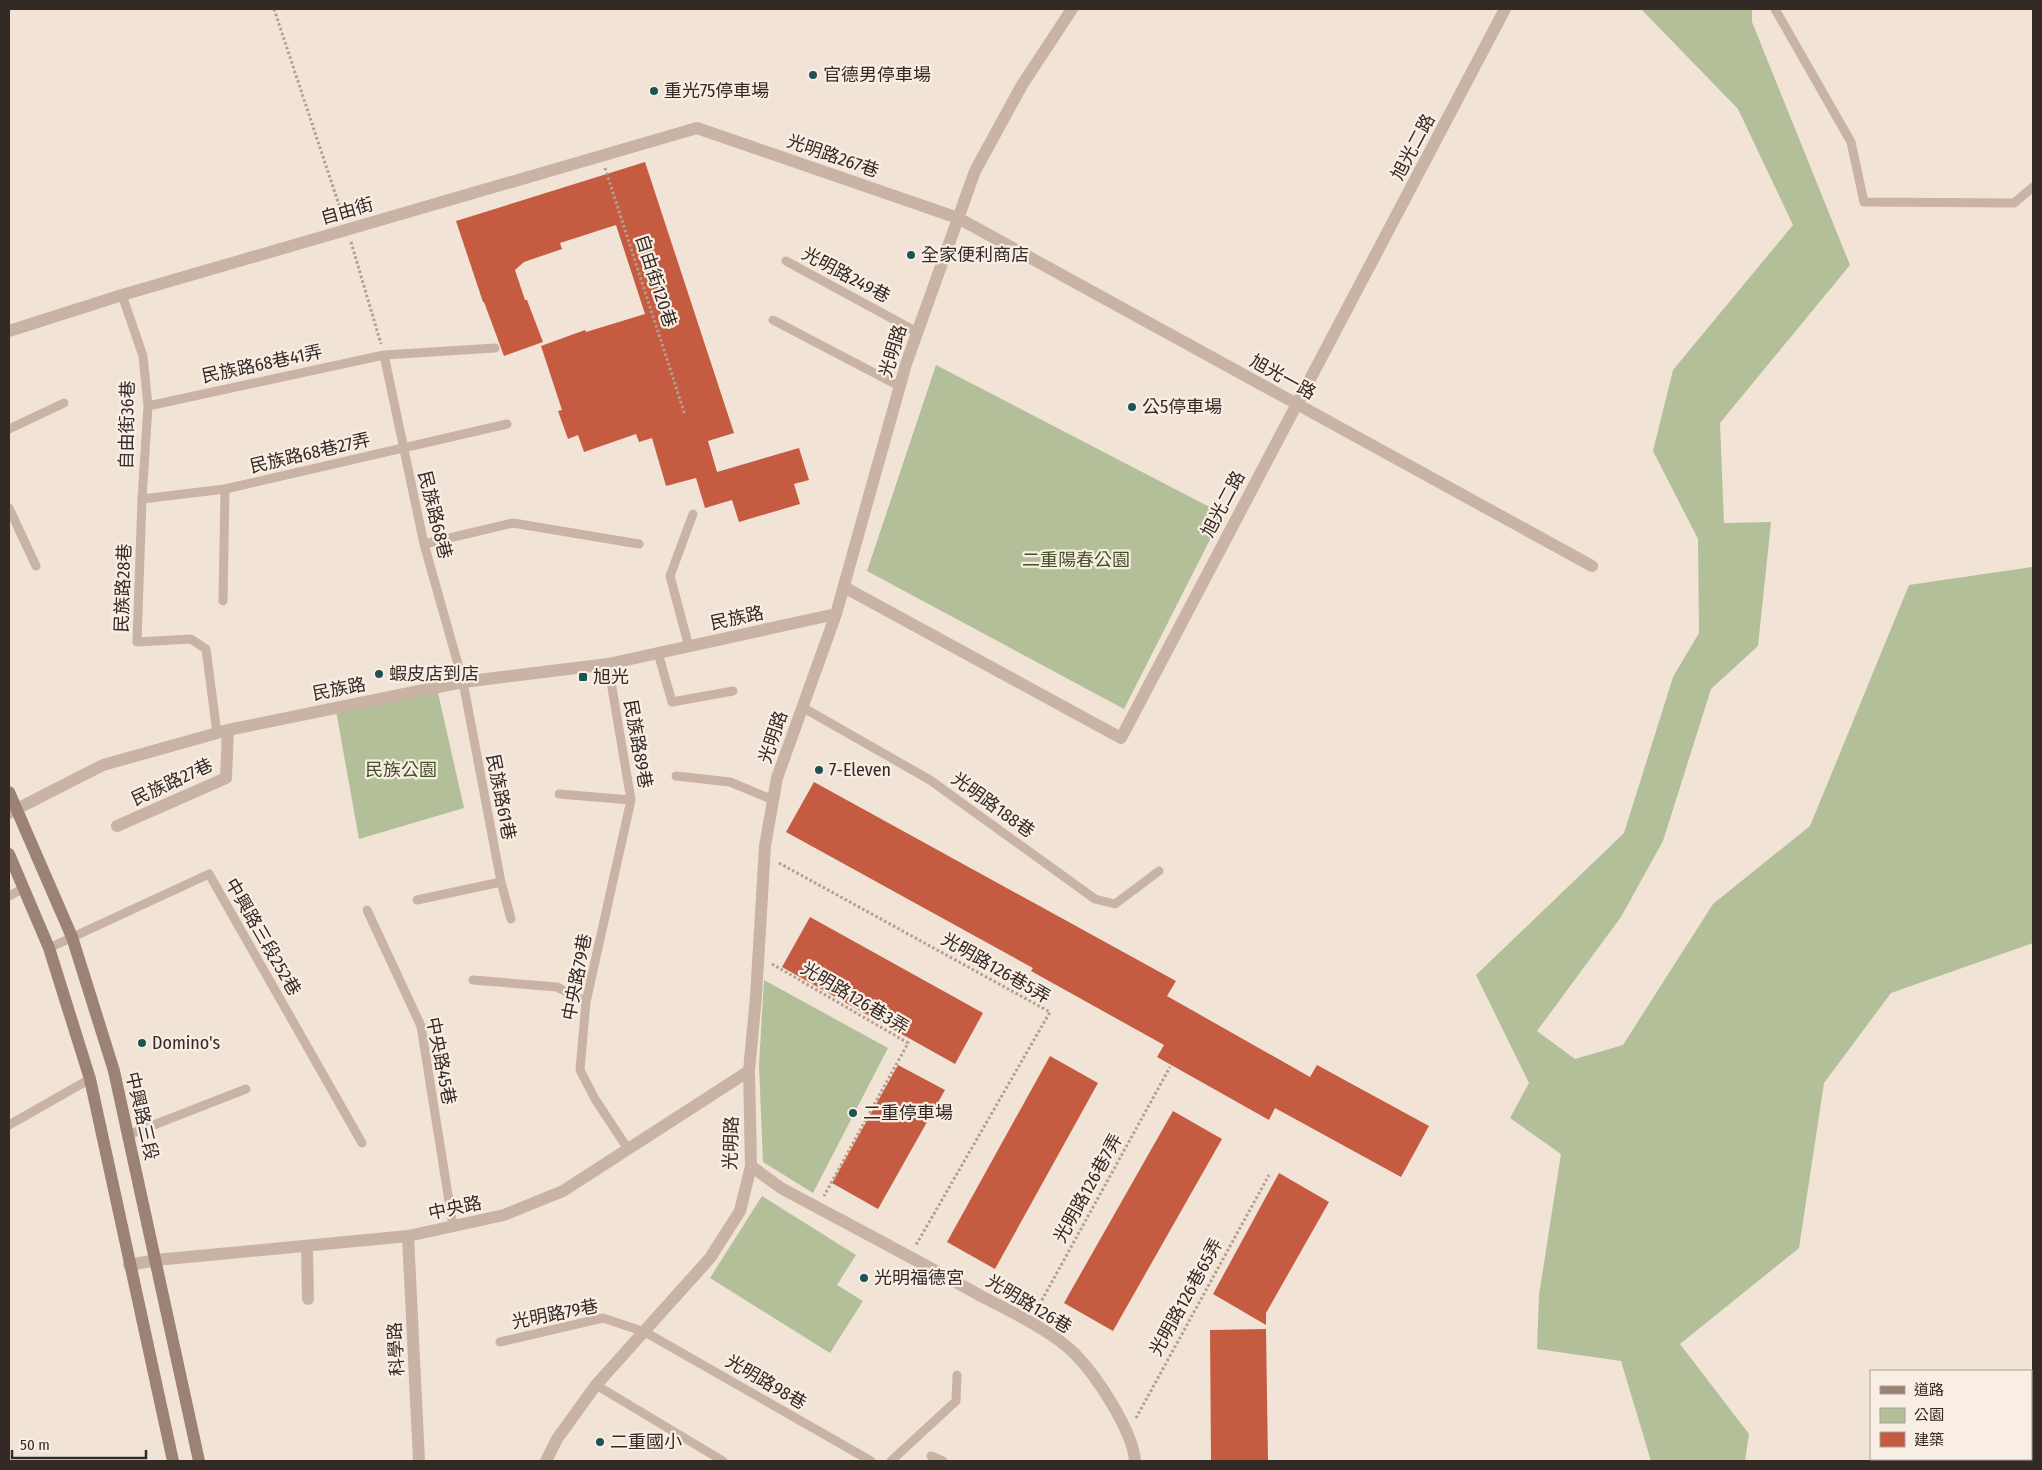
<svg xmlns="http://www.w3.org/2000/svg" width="2042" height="1470" font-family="'Fira Sans Condensed','Noto Sans TC',sans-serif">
  <rect width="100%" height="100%" fill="#f1e4d7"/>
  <path fill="#b3bf98" d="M 1641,9 L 1752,9 L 1752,22 L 1850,265 L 1720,423 L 1724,523 L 1771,522 L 1758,646 L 1711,689 L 1663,841 L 1621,917 L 1537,1031 L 1575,1059 L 1623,1045 L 1713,904 L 1810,826 L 1909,585 L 2032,567 L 2033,564 L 2033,943 L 1891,993 L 1824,1083 L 1799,1248 L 1680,1344 L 1749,1434 L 1745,1461 L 1651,1461 L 1621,1361 L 1537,1349 L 1539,1295 L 1561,1154 L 1510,1118 L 1529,1083 L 1476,975 L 1624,833 L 1673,677 L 1699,633 L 1698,539 L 1653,451 L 1673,370 L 1793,225 L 1738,109 Z
    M 936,365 L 1223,514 L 1124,709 L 867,571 Z
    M 436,684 L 464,808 L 359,839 L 335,705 Z
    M 764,980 L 888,1048 L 813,1193 L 763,1162 L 759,1065 Z
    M 762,1196 L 856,1255 L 837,1285 L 863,1301 L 830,1353 L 710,1278 Z"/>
  <path fill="#c55c41" d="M 645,162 L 734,433 L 708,441 L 717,472 L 799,448 L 809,480 L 794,484 L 800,504 L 739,522 L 732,500 L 705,508 L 696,478 L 666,486 L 652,438 L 639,442 L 636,434 L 584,452 L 578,435 L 568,439 L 558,411 L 562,410 L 541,346 L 585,330 L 586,332 L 645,314 L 616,225 L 560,243 L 562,249 L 524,262 L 515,270 L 525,300 L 527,300 L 543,342 L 504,356 L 484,302 L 483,302 L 456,221 Z
    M 814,782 L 1176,981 L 1167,996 L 1310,1077 L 1317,1065 L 1429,1126 L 1401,1177 L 1275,1108 L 1269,1120 L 1157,1057 L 1164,1045 L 1031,971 L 1033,968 L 786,832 Z
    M 810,917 L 983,1013 L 955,1064 L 782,967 Z
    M 1050,1056 L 1098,1083 L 995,1269 L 947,1242 Z
    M 898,1065 L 945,1090 L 878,1209 L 832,1183 Z
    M 1173,1111 L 1222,1139 L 1113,1331 L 1064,1303 Z
    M 1279,1173 L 1329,1202 L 1266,1313 L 1266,1325 L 1213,1294 Z
    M 1266,1329 L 1268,1461 L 1211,1461 L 1210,1330 Z"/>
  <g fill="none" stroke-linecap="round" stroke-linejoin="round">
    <path stroke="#b49d8e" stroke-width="3" stroke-dasharray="2.5 2.5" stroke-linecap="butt" d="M 274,9 L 343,217
      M 605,168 L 685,415
      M 351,242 L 381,344
      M 779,863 L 1050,1012 L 916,1245
      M 772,964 L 908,1043 L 824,1196
      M 1037,1309 L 1170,1067
      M 1136,1418 L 1269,1175
      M 2026,1461 L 2027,1459"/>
    <path stroke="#c8b3a4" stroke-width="9" d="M 1775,9 L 1851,142 L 1864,202 L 2014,203 L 2033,187
      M 786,261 L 917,332
      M 122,295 L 143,356 L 148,406 L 142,499 L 137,642 L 191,639 L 206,649 L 217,733
      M 773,320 L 901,387
      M 384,355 L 424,544 L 463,682 L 501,882 L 511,919
      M 148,406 L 384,355 L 495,348
      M 9,429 L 64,403
      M 142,499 L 225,489 L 507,424
      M 9,508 L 36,566
      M 424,544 L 513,523 L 639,544
      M 223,601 L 225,489
      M 689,647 L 670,576 L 693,514
      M 658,653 L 672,702 L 733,691
      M 608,664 L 631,800 L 586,1002 L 580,1070 L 595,1099 L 628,1149
      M 802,707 L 930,780 L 1095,899 L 1115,904 L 1159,871
      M 676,776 L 730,782 L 773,800
      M 559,794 L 631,800
      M 9,896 L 24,888
      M 417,900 L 501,882
      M 367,910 L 421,1026 L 453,1226
      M 49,948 L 209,874 L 362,1143
      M 473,980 L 557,987 L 586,1002
      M 9,1125 L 90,1079
      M 128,1135 L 246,1089
      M 500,1342 L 603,1318 L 645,1332 L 871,1461
      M 596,1385 L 723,1461
      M 931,1456 L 943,1461
      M 891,1461 L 956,1401 L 957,1375"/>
    <path stroke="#c8b3a4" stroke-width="12" d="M 9,331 L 122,295 L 697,128 L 958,218 L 1592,566
      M 844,587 L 1121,738 L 1505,9
      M 9,813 L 103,765 L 228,730 L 463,682 L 608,664 L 836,614
      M 117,826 L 226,778 L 228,730
      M 751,1166 L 781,1188 C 848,1224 915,1259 981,1296 C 1008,1310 1054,1332 1075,1354 C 1096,1375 1133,1431 1135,1461
      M 408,1236 L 419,1461
      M 307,1246 L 308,1299
      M 129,1265 L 156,1260 L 408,1236 L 504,1215 L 563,1191 L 749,1071
      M 546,1461 L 557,1439 L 596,1385 L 710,1258 L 740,1211 L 751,1166 L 749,1071 L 756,996 L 765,846 L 777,778 L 836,614 L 906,364 L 975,171 L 1022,85 L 1072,9"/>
    <path stroke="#9c8275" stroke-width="12" d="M 9,792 L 72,937 L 114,1071 L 199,1461
      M 9,854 L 49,948 L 90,1079 L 173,1461"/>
  </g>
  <g fill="#1c5354" stroke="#f9eee3" stroke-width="2">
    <circle cx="813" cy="75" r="5"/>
    <circle cx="654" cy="91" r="5"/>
    <circle cx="911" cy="255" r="5"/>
    <circle cx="1132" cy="407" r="5"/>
    <circle cx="379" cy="674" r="5"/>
    <rect x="578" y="672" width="10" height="10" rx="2.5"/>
    <circle cx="819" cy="770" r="5"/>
    <circle cx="142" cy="1043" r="5"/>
    <circle cx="853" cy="1113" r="5"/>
    <circle cx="864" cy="1278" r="5"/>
    <circle cx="600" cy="1442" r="5"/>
  </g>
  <g text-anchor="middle" stroke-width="4.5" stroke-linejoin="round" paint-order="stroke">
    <g font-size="18" fill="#332925" stroke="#f9eee3" text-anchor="start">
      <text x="823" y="81">官德男停車場</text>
      <text x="664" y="97">重光75停車場</text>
      <text x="921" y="261">全家便利商店</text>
      <text x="1142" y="413">公5停車場</text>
      <text x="389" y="680">蝦皮店到店</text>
      <text x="593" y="683">旭光</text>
      <text x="829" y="776">7-Eleven</text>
      <text x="152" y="1049">Domino's</text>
      <text x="863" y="1119">二重停車場</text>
      <text x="874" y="1284">光明福德宮</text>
      <text x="610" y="1448">二重國小</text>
    </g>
    <g font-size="18" fill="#332925" stroke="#f9eee3">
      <text transform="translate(1413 147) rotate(-62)" y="6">旭光二路</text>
      <text transform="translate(833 156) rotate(19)" y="6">光明路267巷</text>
      <text transform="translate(347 211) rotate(-16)" y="6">自由街</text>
      <text transform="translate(846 275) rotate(28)" y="6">光明路249巷</text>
      <text transform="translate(656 281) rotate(72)" y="6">自由街120巷</text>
      <text transform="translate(893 351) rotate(-73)" y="6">光明路</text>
      <text transform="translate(262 364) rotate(-12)" y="6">民族路68巷41弄</text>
      <text transform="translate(1283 377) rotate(29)" y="6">旭光一路</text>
      <text transform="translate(127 425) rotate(-89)" y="6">自由街36巷</text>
      <text transform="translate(310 453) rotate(-13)" y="6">民族路68巷27弄</text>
      <text transform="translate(1223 504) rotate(-62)" y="6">旭光二路</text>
      <text transform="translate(435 515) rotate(76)" y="6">民族路68巷</text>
      <text transform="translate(123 588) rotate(-88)" y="6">民族路28巷</text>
      <text transform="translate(737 618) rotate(-12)" y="6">民族路</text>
      <text transform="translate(339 689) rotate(-11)" y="6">民族路</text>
      <text transform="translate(773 737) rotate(-71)" y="6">光明路</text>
      <text transform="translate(638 744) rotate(80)" y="6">民族路89巷</text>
      <text transform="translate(172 782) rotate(-25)" y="6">民族路27巷</text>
      <text transform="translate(501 797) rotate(79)" y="6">民族路61巷</text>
      <text transform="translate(993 805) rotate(36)" y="6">光明路188巷</text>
      <text transform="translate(263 937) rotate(60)" y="6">中興路三段252巷</text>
      <text transform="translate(996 968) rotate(30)" y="6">光明路126巷5弄</text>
      <text transform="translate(577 977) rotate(-79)" y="6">中央路79巷</text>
      <text transform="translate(855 998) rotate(31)" y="6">光明路126巷3弄</text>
      <text transform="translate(441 1061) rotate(79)" y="6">中央路45巷</text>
      <text transform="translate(142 1116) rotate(77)" y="6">中興路三段</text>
      <text transform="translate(731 1143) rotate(-88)" y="6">光明路</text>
      <text transform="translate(1088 1188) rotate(-61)" y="6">光明路126巷7弄</text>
      <text transform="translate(455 1208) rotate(-12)" y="6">中央路</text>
      <text transform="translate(1186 1297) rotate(-61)" y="6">光明路126巷65弄</text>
      <text transform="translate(1029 1304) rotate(31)" y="6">光明路126巷</text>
      <text transform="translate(555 1314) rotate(-11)" y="6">光明路79巷</text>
      <text transform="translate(396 1349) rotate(-93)" y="6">科學路</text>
      <text transform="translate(766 1382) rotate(30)" y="6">光明路98巷</text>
    </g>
    <g font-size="18" fill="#445129" stroke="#f9eee3">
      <text x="1076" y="566">二重陽春公園</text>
      <text x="401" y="776">民族公園</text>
    </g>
  </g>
  <rect width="2042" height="1470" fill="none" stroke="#332925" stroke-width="20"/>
  <rect x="1870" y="1370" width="162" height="90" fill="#f9eee3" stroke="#aa9f97"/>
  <rect x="1880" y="1386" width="25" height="8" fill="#9c8275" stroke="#aa9f97"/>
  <text x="1914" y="1395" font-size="15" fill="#332925">道路</text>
  <rect x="1880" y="1408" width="25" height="15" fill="#b3bf98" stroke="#aa9f97"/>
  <text x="1914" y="1420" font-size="15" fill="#332925">公園</text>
  <rect x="1880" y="1432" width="25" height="15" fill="#c55c41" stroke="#aa9f97"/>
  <text x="1914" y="1445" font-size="15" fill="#332925">建築</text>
  <path d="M12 1450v8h134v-8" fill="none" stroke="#332925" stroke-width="2.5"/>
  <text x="20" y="1450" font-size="15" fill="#332925" stroke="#f9eee3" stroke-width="4" paint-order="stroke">50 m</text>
</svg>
